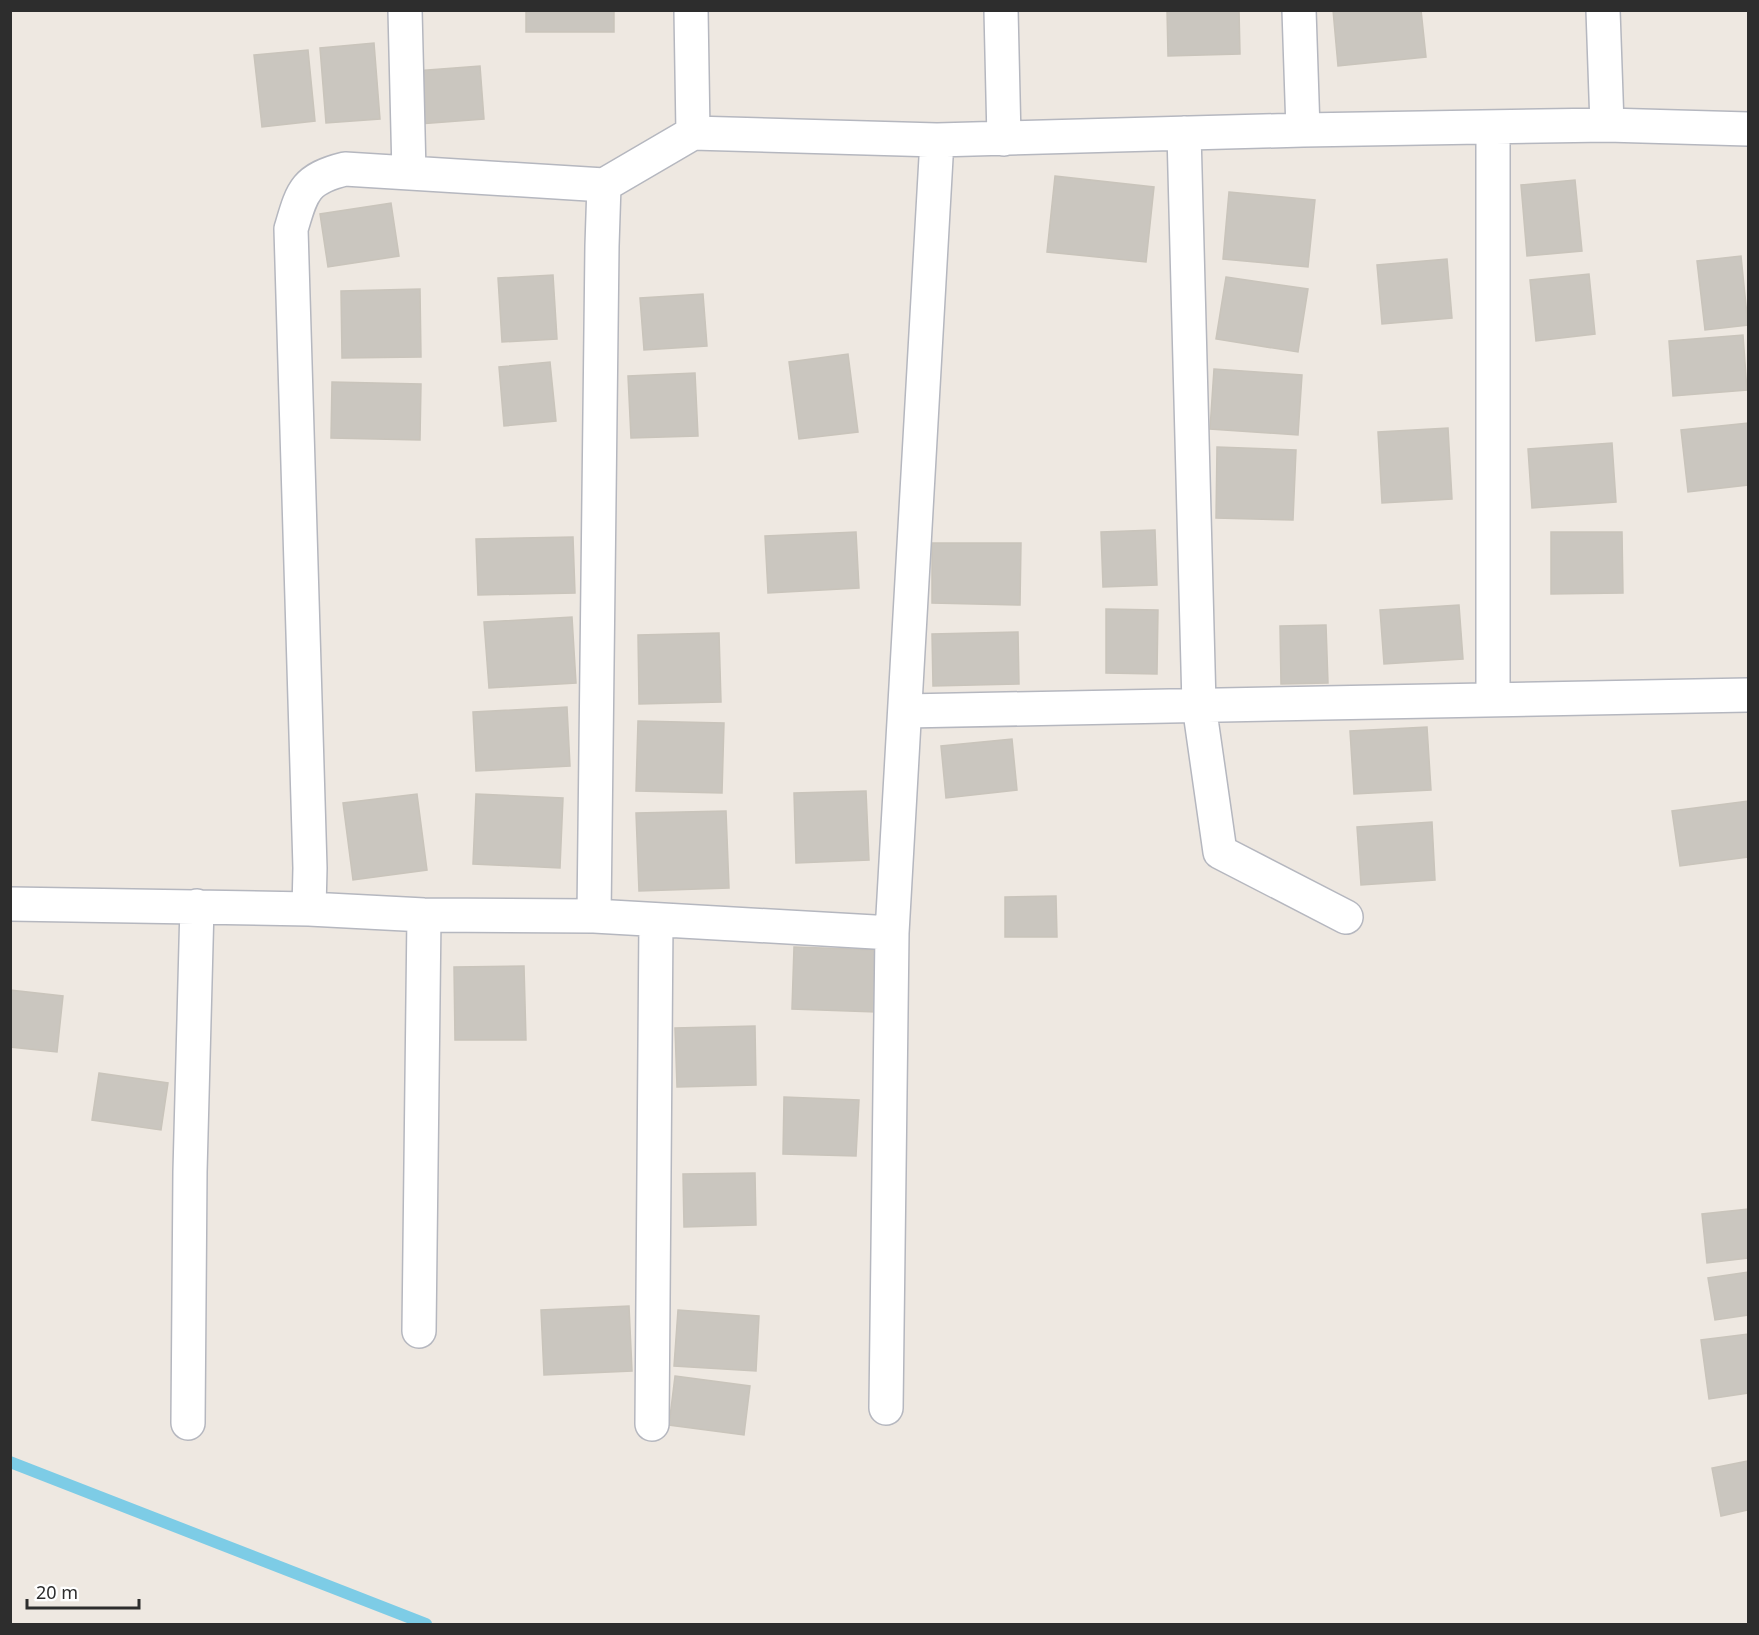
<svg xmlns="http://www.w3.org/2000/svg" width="1759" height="1635" font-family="'Noto Sans',sans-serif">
  <rect width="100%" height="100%" fill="#eee8e1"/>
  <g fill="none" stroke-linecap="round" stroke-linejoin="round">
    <path stroke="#7dcce6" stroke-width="12" d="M 10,1462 L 426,1624"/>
  </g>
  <path fill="#cac6bf" stroke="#c9c4bb" stroke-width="1.5" d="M 526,10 L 614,10 L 614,32 L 526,32 Z
    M 1167,10 L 1239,10 L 1240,54 L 1168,56 Z
    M 1333,10 L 1421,10 L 1426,57 L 1338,66 Z
    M 374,43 L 380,119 L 326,123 L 320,48 Z
    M 308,50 L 315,121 L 262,127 L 254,55 Z
    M 480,66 L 484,119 L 419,124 L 415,71 Z
    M 1055,176 L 1154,187 L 1146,262 L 1047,252 Z
    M 1575,180 L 1582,251 L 1527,256 L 1521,185 Z
    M 1229,192 L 1315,200 L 1308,267 L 1223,259 Z
    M 391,203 L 399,256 L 328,267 L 320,214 Z
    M 1741,256 L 1748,325 L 1705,330 L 1697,261 Z
    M 1447,259 L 1452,318 L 1382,324 L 1377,265 Z
    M 1589,274 L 1595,334 L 1536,341 L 1530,280 Z
    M 553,275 L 557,339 L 502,342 L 498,278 Z
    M 1226,277 L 1308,289 L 1298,352 L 1216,339 Z
    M 420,289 L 421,357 L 342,358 L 341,291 Z
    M 703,294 L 707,346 L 644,350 L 640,298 Z
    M 1743,335 L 1747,390 L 1673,396 L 1669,341 Z
    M 848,354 L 858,432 L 799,439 L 789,362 Z
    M 550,362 L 556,421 L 504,426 L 499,367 Z
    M 1214,369 L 1302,375 L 1298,435 L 1210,429 Z
    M 695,373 L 698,436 L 631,438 L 628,376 Z
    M 332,382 L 421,384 L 420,440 L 331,438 Z
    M 1748,423 L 1748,485 L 1688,492 L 1681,430 Z
    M 1448,428 L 1452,499 L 1382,503 L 1378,432 Z
    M 1612,443 L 1616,502 L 1532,508 L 1528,449 Z
    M 1217,447 L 1296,450 L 1293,520 L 1216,518 Z
    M 1155,530 L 1157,585 L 1103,587 L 1101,532 Z
    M 856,532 L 859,588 L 768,593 L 765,536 Z
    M 1551,532 L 1622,532 L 1623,593 L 1551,594 Z
    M 573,537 L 575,593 L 478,595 L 476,539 Z
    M 932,543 L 1021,543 L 1020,605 L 932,603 Z
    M 1459,605 L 1463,659 L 1384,664 L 1380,610 Z
    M 1106,609 L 1158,610 L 1157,674 L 1106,673 Z
    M 572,617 L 576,683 L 489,688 L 484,622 Z
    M 1326,625 L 1328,683 L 1281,684 L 1280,626 Z
    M 1018,632 L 1019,684 L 933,686 L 932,634 Z
    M 719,633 L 721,702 L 639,704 L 638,635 Z
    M 567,707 L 570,766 L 476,771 L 473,712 Z
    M 638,721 L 724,723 L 722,793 L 636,791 Z
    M 1427,727 L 1431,790 L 1354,794 L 1350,731 Z
    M 1012,739 L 1017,790 L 946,798 L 941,746 Z
    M 866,791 L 869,860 L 796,863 L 794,793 Z
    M 417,794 L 427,870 L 353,880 L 343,803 Z
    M 476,794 L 563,798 L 560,868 L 473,864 Z
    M 1748,801 L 1748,857 L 1680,866 L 1672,811 Z
    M 726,811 L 729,888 L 639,891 L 636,813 Z
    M 1432,822 L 1435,880 L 1361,885 L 1357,827 Z
    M 1056,896 L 1057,937 L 1005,937 L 1005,897 Z
    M 794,947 L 878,950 L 876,1012 L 792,1009 Z
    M 524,966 L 526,1040 L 455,1040 L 454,967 Z
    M 10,990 L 63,996 L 57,1052 L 10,1047 Z
    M 755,1026 L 756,1085 L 677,1087 L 675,1028 Z
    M 99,1073 L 168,1083 L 161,1130 L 92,1120 Z
    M 784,1097 L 859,1100 L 856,1156 L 783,1154 Z
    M 755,1173 L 756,1225 L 684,1227 L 683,1174 Z
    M 1748,1209 L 1748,1258 L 1707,1263 L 1702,1214 Z
    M 1748,1272 L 1748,1315 L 1715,1320 L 1708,1278 Z
    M 629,1306 L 632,1371 L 544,1375 L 541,1310 Z
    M 678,1310 L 759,1316 L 756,1371 L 674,1366 Z
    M 1748,1334 L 1748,1393 L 1709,1399 L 1701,1340 Z
    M 675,1376 L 750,1386 L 744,1435 L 669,1425 Z
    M 1748,1461 L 1748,1510 L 1721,1516 L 1712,1468 Z"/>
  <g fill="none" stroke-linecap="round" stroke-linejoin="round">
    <g stroke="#b5b7bf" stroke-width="36">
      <path id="street" d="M 405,10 L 409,173
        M 691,10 L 693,133 L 937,140 L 1303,130 L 1607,125 L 1748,129
        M 1001,10 L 1004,139
        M 1299,10 L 1303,130
        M 1603,10 L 1607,125
        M 1493,127 L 1493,699
        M 1184,133 L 1199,705 L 1220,852 L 1346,917
        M 604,185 L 345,169 C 304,179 302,192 291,229 L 310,868 L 309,909 L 424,915 L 594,916 L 892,933
        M 906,711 L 1748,695
        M 10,904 L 309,909
        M 594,916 L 602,246 L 604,185 L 693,133
        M 419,1331 L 424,915
        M 886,1408 L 892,933 L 937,140
        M 188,1423 L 190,1172 L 197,906
        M 652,1424 L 656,920"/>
    </g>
    <use href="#street" stroke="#fff" stroke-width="33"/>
  </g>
  <rect width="1759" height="1635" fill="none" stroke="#2d2d2d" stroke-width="24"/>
  <path d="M27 1599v9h112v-9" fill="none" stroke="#2d2d2d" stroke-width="3"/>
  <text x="36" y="1599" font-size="18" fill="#2d2d2d" stroke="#ffffff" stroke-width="4.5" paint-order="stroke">20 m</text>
</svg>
